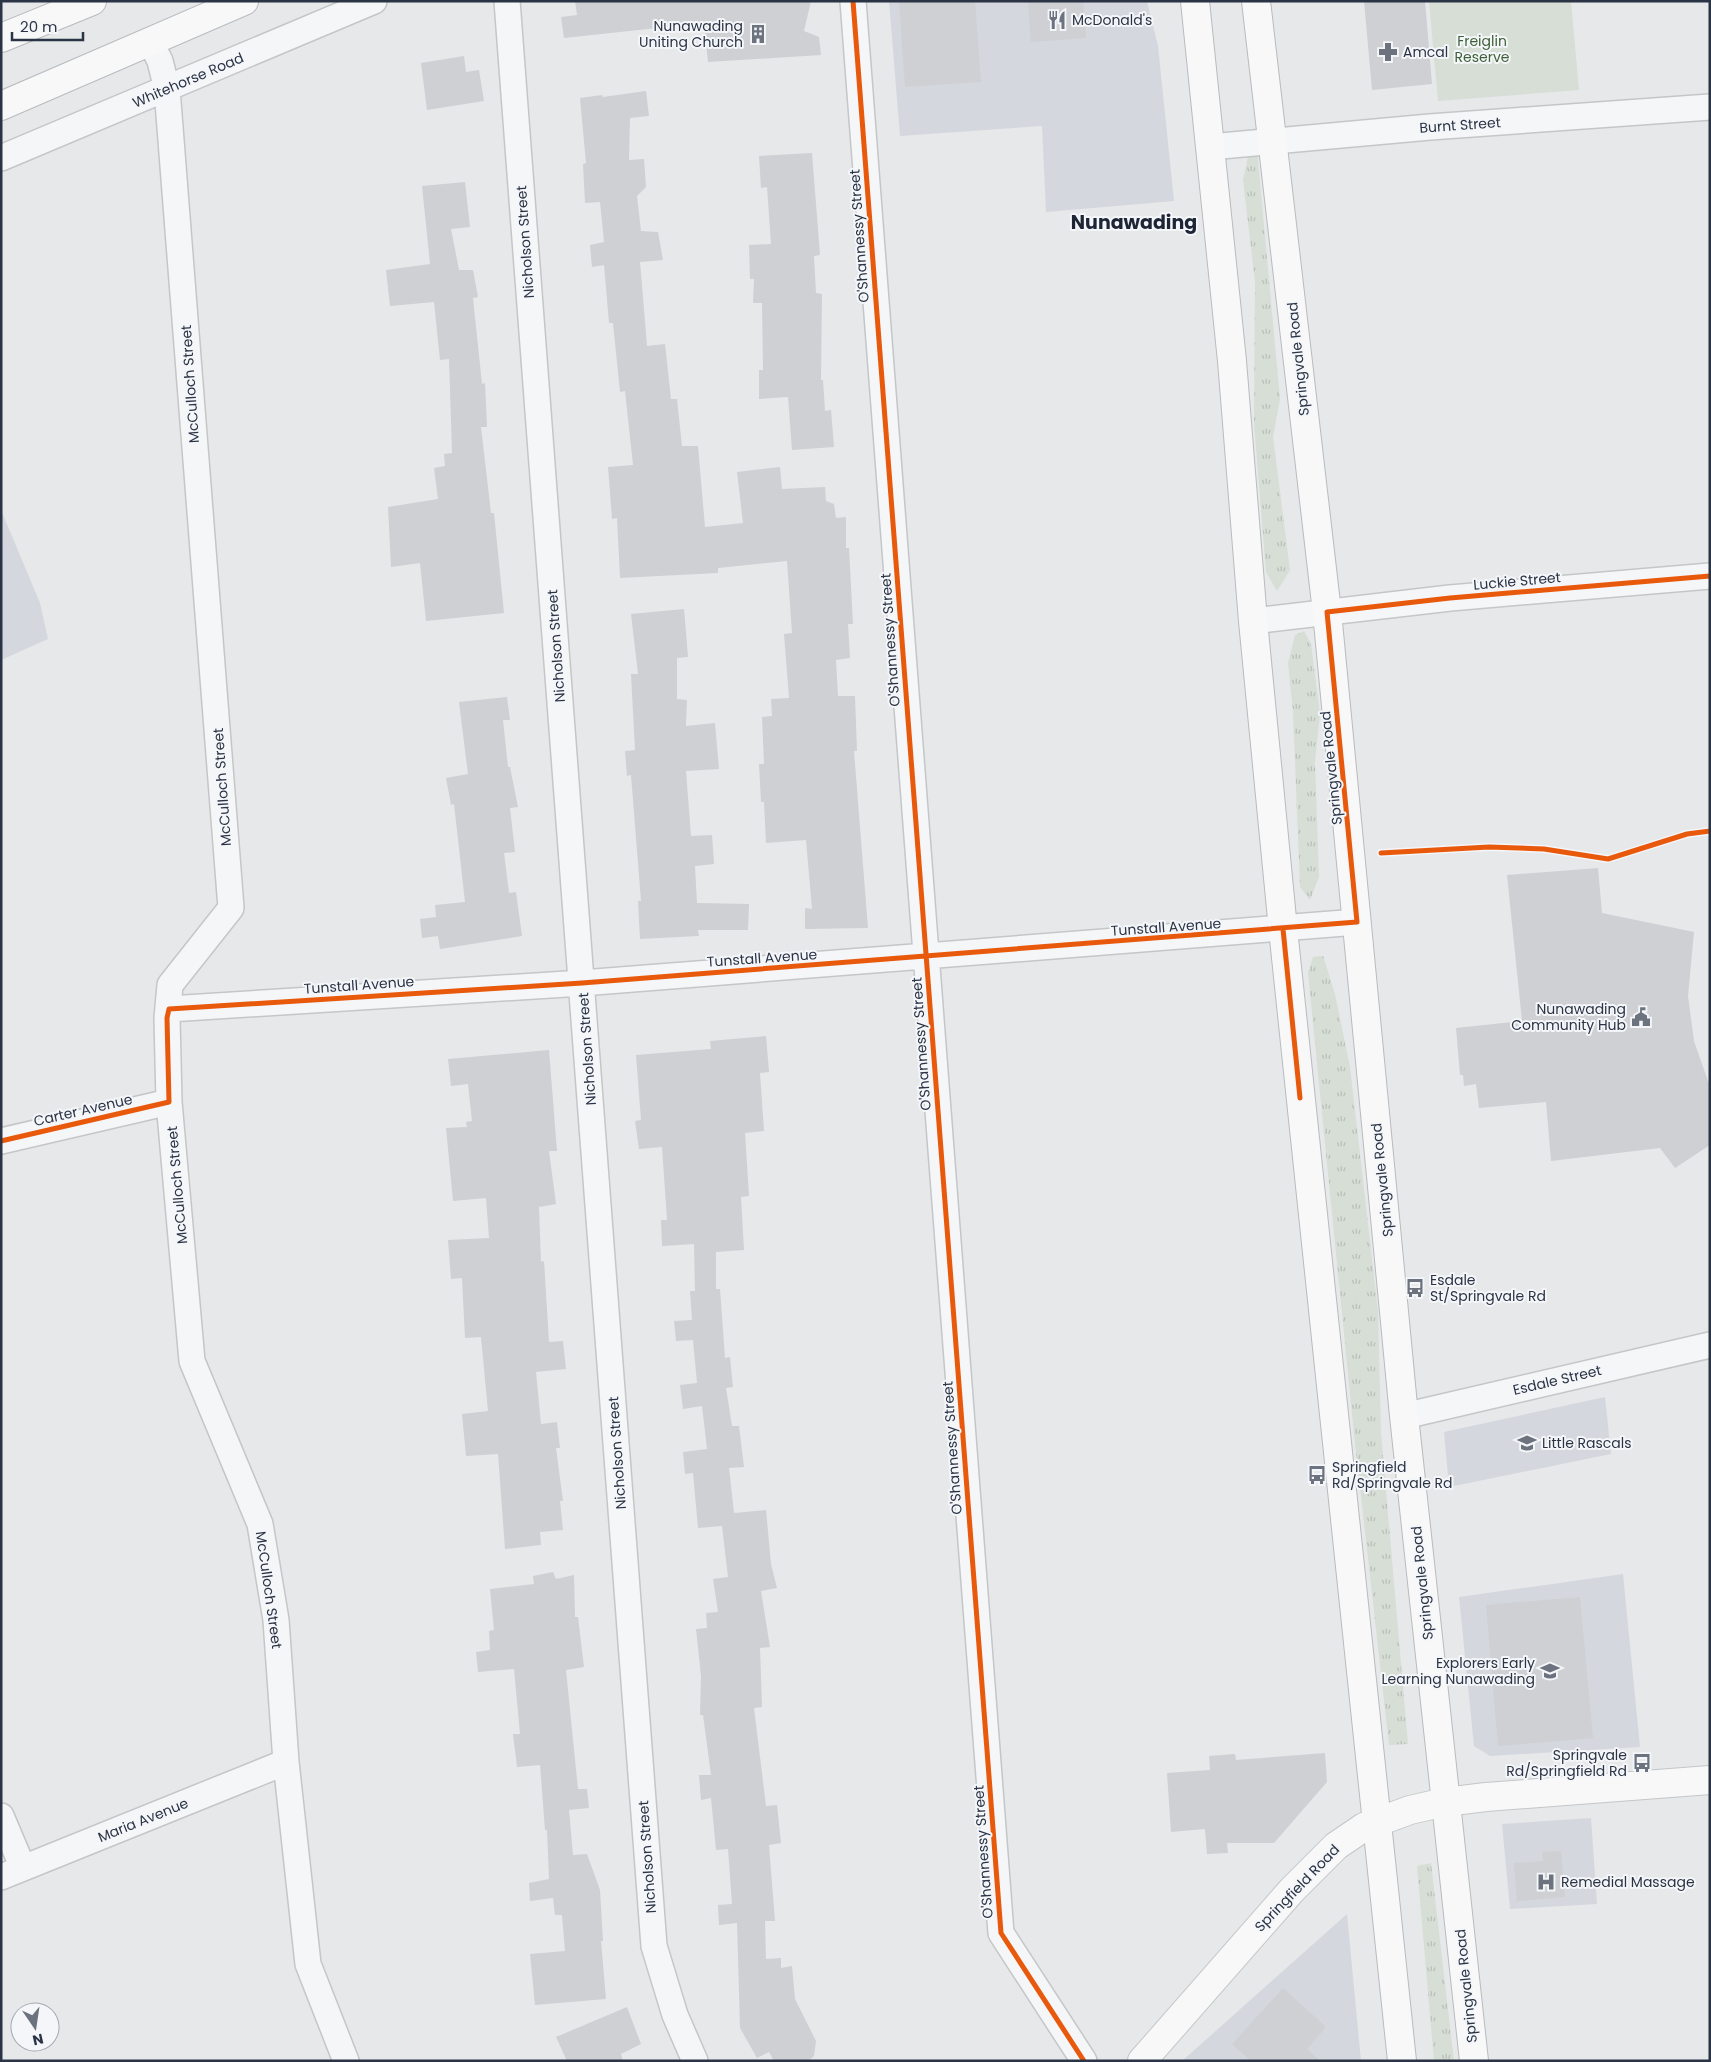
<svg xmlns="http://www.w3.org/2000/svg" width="1711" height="2062" font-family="Poppins,sans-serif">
  <defs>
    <pattern id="grass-tufts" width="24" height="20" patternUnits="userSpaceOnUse" patternTransform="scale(1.25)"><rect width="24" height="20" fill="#d6ded6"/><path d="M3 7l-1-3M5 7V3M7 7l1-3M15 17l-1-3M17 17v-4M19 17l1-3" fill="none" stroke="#b8bfb9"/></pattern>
  </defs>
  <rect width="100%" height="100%" fill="#e6e8ea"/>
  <path fill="#d4d7dd" d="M 889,1 L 1147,1 L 1158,46 L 1174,201 L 1046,212 L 1042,126 L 900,136 Z
    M 1,510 L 40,603 L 48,639 L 1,660 Z
    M 1605,1397 L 1611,1454 L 1449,1487 L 1444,1432 Z
    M 1623,1574 L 1640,1747 L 1490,1756 L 1474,1746 L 1459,1597 Z
    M 1591,1818 L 1597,1904 L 1510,1909 L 1502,1824 Z
    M 1347,1914 L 1361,2061 L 1182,2061 Z"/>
  <path fill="url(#grass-tufts)" d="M 1257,150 L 1280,399 L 1273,437 L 1290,570 L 1277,591 L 1266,572 L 1254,423 L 1255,282 L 1243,180 L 1249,152 Z
    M 1304,631 L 1311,644 L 1320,714 L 1315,762 L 1319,877 L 1310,900 L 1300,887 L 1293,712 L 1288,663 L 1295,635 Z
    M 1323,956 L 1335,994 L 1350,1067 L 1378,1311 L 1381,1433 L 1408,1744 L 1389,1745 L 1354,1434 L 1308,973 L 1313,957 Z
    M 1431,1863 L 1454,2061 L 1434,2061 L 1417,1866 Z"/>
  <path fill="#d6ded6" d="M 1429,1 L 1571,1 L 1579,90 L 1438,101 Z"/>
  <path fill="#ced0d3" d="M 575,1 L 811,1 L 804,31 L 819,37 L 821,55 L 708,62 L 704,23 L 564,38 L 561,17 L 577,15 Z
    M 899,1 L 975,1 L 981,82 L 905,87 Z
    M 1028,1 L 1083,1 L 1086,38 L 1031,42 Z
    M 1364,1 L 1425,1 L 1432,84 L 1372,90 Z
    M 464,56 L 466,72 L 479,70 L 484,101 L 427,110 L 421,63 Z
    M 646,91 L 649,116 L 630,118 L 629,160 L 644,159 L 646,187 L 637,196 L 641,231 L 658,232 L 663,260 L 640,262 L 647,346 L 665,344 L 671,399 L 677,399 L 682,446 L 698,446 L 705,527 L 743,523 L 737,472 L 780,467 L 782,489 L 825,487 L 826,501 L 834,504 L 836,518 L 846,517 L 846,548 L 849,548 L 853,624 L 848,624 L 850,658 L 836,660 L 838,696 L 855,696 L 857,751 L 854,751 L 868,928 L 805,929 L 805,908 L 812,909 L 806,840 L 766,843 L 764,802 L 761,802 L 759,764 L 764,764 L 762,717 L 772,716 L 771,699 L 789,698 L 784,634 L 792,633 L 787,561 L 718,568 L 718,573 L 620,578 L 617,518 L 612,519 L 608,467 L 633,465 L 625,391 L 620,392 L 613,323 L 609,323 L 604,265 L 592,267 L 590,245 L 604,242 L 600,202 L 585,203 L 583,164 L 586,163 L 580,98 L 602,95 L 603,97 Z
    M 812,153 L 820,255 L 814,256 L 816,293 L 822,294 L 821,380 L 823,380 L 825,411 L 831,410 L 834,447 L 792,450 L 788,397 L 759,399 L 759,370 L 763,370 L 762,303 L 753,303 L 754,279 L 750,279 L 749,245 L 771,244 L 767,187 L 761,188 L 759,156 Z
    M 465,182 L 470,227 L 451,229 L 459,270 L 473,270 L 478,297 L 473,298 L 482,384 L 485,383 L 487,427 L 481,427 L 491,513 L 494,513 L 504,613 L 426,621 L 420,563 L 391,567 L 388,507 L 438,499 L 434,468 L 445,466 L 444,454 L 452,453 L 449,359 L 440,360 L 434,302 L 390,306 L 386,270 L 430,264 L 422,186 Z
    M 684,609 L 688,657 L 677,658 L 677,699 L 687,700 L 686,726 L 715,723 L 719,769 L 686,771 L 691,836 L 712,835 L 714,864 L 695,866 L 697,903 L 749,904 L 748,930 L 698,930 L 699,936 L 640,939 L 638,901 L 641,901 L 631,775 L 627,776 L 625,751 L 635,750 L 631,674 L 638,674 L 631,614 Z
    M 507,697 L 510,720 L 503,720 L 508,767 L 510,767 L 518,807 L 510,808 L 515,852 L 504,853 L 509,893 L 516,892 L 522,936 L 440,949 L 438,936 L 422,938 L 420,919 L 436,917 L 435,905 L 465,902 L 454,804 L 451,805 L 446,778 L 468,774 L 459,702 Z
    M 1598,868 L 1602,913 L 1694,932 L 1688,996 L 1694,1041 L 1710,1087 L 1710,1145 L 1675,1168 L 1660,1148 L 1551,1161 L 1546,1102 L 1479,1108 L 1476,1084 L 1464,1086 L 1463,1075 L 1460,1075 L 1456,1028 L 1522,1021 L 1507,875 Z
    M 766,1036 L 769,1072 L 760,1073 L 764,1131 L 745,1133 L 749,1196 L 741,1197 L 744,1250 L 716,1252 L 716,1289 L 720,1289 L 725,1358 L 730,1357 L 733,1387 L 726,1388 L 732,1426 L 739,1426 L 744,1467 L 729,1468 L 734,1513 L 766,1510 L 771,1564 L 777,1588 L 761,1591 L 770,1647 L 760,1648 L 762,1707 L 754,1708 L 766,1806 L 777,1805 L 781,1843 L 769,1845 L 775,1921 L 765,1921 L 766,1959 L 781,1958 L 781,1968 L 792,1966 L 795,1999 L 816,2041 L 814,2056 L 808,2061 L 774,2061 L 769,2052 L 757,2058 L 740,2028 L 737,1923 L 719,1925 L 718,1905 L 732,1904 L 728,1849 L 716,1850 L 711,1798 L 701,1800 L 699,1775 L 711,1775 L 703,1715 L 700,1715 L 701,1676 L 696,1629 L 707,1628 L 706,1613 L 718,1612 L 713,1579 L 728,1577 L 722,1526 L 698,1528 L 693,1473 L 685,1474 L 683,1452 L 707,1449 L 702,1406 L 683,1409 L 680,1385 L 697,1383 L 693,1340 L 676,1341 L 674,1321 L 692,1320 L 690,1291 L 695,1291 L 694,1244 L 662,1246 L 661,1220 L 667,1220 L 662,1147 L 639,1149 L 635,1121 L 641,1120 L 636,1055 L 711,1049 L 710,1041 Z
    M 549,1050 L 557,1151 L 549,1151 L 556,1204 L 539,1207 L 541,1262 L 544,1261 L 549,1342 L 563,1341 L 566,1369 L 536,1372 L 541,1424 L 557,1422 L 560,1448 L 556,1448 L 563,1501 L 560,1501 L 563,1530 L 540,1532 L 541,1545 L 505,1549 L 498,1454 L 466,1456 L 462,1414 L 488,1411 L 481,1337 L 465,1338 L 462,1278 L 451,1279 L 448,1240 L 489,1238 L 486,1198 L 453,1201 L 446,1128 L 467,1127 L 466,1122 L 472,1121 L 468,1084 L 451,1086 L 448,1059 Z
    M 553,1572 L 556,1579 L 574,1575 L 575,1617 L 578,1617 L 584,1667 L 566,1670 L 578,1789 L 587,1789 L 589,1808 L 569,1810 L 573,1855 L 587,1854 L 600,1890 L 603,1941 L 601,1941 L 606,1999 L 535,2005 L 530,1954 L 565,1951 L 562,1915 L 555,1915 L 553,1898 L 530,1901 L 529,1883 L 549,1879 L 547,1830 L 545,1830 L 540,1765 L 517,1767 L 513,1734 L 520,1734 L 514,1669 L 478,1672 L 476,1652 L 490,1650 L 489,1631 L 494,1630 L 490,1589 L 534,1584 L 533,1576 Z
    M 1580,1597 L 1593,1738 L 1498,1746 L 1486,1605 Z
    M 1325,1753 L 1327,1782 L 1274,1843 L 1227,1843 L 1228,1853 L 1207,1854 L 1205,1829 L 1171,1832 L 1167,1773 L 1210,1770 L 1209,1756 L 1235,1754 L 1236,1760 Z
    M 1561,1851 L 1565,1897 L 1517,1901 L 1514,1863 L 1543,1861 L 1542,1852 Z
    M 1283,1988 L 1326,2027 L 1307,2049 L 1320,2061 L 1251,2061 L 1232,2044 Z
    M 627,2007 L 641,2044 L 621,2054 L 623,2061 L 567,2061 L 556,2037 Z"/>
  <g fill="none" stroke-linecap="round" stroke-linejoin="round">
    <g stroke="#c4c6c8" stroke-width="28">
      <path id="minor" d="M 507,1 L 654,1946 L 675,2015 L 695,2061
        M 853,1 L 1001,1933 L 1084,2061
        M 151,43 L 160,61 L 167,89 L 231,908 L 170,985 L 167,1018 L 169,1102 L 192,1361 L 260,1524 L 276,1620 L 286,1762 L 308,1964 L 346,2061
        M 1210,147 L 1430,127 L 1710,107
        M 1,158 L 374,1
        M 1253,621 L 1450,598 L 1710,576
        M 169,1009 L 582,983 L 1357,922
        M 1,1141 L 169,1102
        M 1404,1416 L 1710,1345
        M 1,1816 L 23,1868
        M 1,1877 L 286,1762"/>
    </g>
    <g stroke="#c4c6c8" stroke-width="30">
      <path id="secondary" d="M 1142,2061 L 1292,1890 L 1336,1846 L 1364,1827 L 1410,1810 L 1445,1802 L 1486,1797 L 1710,1780"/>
    </g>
    <g stroke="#b8bbbf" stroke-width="30">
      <path id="trunk" d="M 1195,1 L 1232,361 L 1253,621 L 1283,929 L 1402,2061
        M 1256,1 L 1327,612 L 1404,1416 L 1474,2061
        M 1,38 L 92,1
        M 1,106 L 244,1"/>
    </g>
    <use href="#minor" stroke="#f5f6f7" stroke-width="25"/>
    <use href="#secondary" stroke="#f8f8f8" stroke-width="28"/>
    <use href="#trunk" stroke="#f8f8f8" stroke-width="28"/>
    <g stroke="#f4f6f9" stroke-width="8">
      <path id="cycleway" d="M 853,1 L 1001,1933 L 1084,2061
        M 1381,853 L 1489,847 L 1544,849 L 1608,859 L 1687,834 L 1710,831
        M 1283,929 L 1300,1098
        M 1,1141 L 169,1102 L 167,1018 L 169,1009 L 582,983 L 1357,922 L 1327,612 L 1450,598 L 1710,576"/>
    </g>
    <use href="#cycleway" stroke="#e8590c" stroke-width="5"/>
  </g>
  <defs>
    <g id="restaurant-bare" transform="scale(1.5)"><path d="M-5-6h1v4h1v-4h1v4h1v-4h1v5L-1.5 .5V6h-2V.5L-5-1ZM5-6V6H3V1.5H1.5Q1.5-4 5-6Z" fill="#6c737f" stroke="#f4f6f9" stroke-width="2.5" paint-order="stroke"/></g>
    <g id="building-bare" transform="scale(1.5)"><path d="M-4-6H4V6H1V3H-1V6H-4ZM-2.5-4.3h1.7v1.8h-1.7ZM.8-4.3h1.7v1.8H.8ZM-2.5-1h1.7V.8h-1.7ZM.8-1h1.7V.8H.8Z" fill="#6c737f" stroke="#f4f6f9" stroke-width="2.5" paint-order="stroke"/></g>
    <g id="pharmacy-bare" transform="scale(1.5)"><path d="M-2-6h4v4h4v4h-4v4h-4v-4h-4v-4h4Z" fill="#6c737f" stroke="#f4f6f9" stroke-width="2.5" paint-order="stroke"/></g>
    <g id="civic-bare" transform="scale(1.5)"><path d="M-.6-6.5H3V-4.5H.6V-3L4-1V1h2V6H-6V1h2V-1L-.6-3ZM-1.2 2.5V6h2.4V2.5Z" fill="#6c737f" stroke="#f4f6f9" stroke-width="2.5" paint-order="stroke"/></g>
    <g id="bus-bare" transform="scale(1.5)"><path d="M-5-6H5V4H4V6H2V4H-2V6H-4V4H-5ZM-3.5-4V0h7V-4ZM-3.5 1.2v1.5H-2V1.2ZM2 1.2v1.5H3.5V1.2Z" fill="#6c737f" stroke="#f4f6f9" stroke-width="2.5" paint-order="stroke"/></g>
    <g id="school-bare" transform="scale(1.5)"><path d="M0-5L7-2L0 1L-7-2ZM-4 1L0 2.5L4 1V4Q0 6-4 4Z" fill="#6c737f" stroke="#f4f6f9" stroke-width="2.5" paint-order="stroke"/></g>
    <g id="hospital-bare" transform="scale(1.5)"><path d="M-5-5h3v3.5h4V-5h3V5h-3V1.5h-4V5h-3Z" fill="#6c737f" stroke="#f4f6f9" stroke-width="2.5" paint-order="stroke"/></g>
  </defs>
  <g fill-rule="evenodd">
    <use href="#restaurant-bare" x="1057" y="20"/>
    <use href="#building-bare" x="758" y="34"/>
    <use href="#pharmacy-bare" x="1388" y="52"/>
    <use href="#civic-bare" x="1641" y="1017"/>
    <use href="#bus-bare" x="1415" y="1288"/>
    <use href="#school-bare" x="1527" y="1443"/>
    <use href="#bus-bare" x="1317" y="1475"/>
    <use href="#school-bare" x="1550" y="1671"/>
    <use href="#bus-bare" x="1642" y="1763"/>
    <use href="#hospital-bare" x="1546" y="1882"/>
  </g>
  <g text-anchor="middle" stroke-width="4" stroke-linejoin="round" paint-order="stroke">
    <g font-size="14" fill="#2b3445" stroke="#f4f6f9" text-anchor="start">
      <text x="1072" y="25">McDonald's</text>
      <text x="743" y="31" text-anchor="end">Nunawading<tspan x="743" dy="16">Uniting Church</tspan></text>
      <text x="1403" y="57">Amcal</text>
      <text x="1626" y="1014" text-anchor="end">Nunawading<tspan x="1626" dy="16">Community Hub</tspan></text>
      <text x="1430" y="1285">Esdale<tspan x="1430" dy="16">St/Springvale Rd</tspan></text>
      <text x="1542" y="1448">Little Rascals</text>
      <text x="1332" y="1472">Springfield<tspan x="1332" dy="16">Rd/Springvale Rd</tspan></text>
      <text x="1535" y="1668" text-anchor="end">Explorers Early<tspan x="1535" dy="16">Learning Nunawading</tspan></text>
      <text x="1627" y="1760" text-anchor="end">Springvale<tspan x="1627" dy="16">Rd/Springfield Rd</tspan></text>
      <text x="1561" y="1887">Remedial Massage</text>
    </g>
    <g font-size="14" fill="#3f6138" stroke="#f4f6f9">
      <text x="1482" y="46">Freiglin<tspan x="1482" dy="16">Reserve</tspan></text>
    </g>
    <g font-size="14" fill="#2b3445" stroke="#f4f6f9">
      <text transform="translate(188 80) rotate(-23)" y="5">Whitehorse Road</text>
      <text transform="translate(1460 125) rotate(-4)" y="5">Burnt Street</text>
      <text transform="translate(859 236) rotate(-94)" y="5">O'Shannessy Street</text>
      <text transform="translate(525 242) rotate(-94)" y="5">Nicholson Street</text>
      <text transform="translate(1298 359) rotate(-96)" y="5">Springvale Road</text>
      <text transform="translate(190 384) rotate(-94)" y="5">McCulloch Street</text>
      <text transform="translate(1517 581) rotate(-5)" y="5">Luckie Street</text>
      <text transform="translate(890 640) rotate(-94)" y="5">O'Shannessy Street</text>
      <text transform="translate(556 646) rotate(-94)" y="5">Nicholson Street</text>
      <text transform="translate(1331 768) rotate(-96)" y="5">Springvale Road</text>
      <text transform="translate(222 787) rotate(-94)" y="5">McCulloch Street</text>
      <text transform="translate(1166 927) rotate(-4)" y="5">Tunstall Avenue</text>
      <text transform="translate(762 958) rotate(-4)" y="5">Tunstall Avenue</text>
      <text transform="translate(359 985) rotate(-4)" y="5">Tunstall Avenue</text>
      <text transform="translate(921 1044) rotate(-94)" y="5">O'Shannessy Street</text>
      <text transform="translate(587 1049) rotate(-94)" y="5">Nicholson Street</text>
      <text transform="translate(83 1110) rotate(-13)" y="5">Carter Avenue</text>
      <text transform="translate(1382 1180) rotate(-96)" y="5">Springvale Road</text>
      <text transform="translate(177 1185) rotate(-95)" y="5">McCulloch Street</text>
      <text transform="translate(1557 1380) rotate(-13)" y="5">Esdale Street</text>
      <text transform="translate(952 1448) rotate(-94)" y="5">O'Shannessy Street</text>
      <text transform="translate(617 1453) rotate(-94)" y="5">Nicholson Street</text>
      <text transform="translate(1422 1583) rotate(-96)" y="5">Springvale Road</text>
      <text transform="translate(269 1590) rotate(82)" y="5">McCulloch Street</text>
      <text transform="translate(143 1820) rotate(-22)" y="5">Maria Avenue</text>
      <text transform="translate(983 1852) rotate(-94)" y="5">O'Shannessy Street</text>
      <text transform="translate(647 1857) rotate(-94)" y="5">Nicholson Street</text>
      <text transform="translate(1297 1888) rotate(-46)" y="5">Springfield Road</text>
      <text transform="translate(1466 1986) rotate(-96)" y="5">Springvale Road</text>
    </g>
    <g font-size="19" font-weight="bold" fill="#1d2536" stroke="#f4f6f9">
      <text x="1134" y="229">Nunawading</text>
    </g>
  </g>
  <rect width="1711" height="2062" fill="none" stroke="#2b3445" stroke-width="5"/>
  <g transform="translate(35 2027) rotate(167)"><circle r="24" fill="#f4f6f9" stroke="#a4a8b1"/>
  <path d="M0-4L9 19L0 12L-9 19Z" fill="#6c737f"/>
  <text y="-8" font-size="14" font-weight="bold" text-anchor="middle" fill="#2b3445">N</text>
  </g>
  <path d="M12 32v8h71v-8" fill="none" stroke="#2b3445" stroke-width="2.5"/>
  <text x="20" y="32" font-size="15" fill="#2b3445" stroke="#f4f6f9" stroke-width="4" paint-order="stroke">20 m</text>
</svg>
